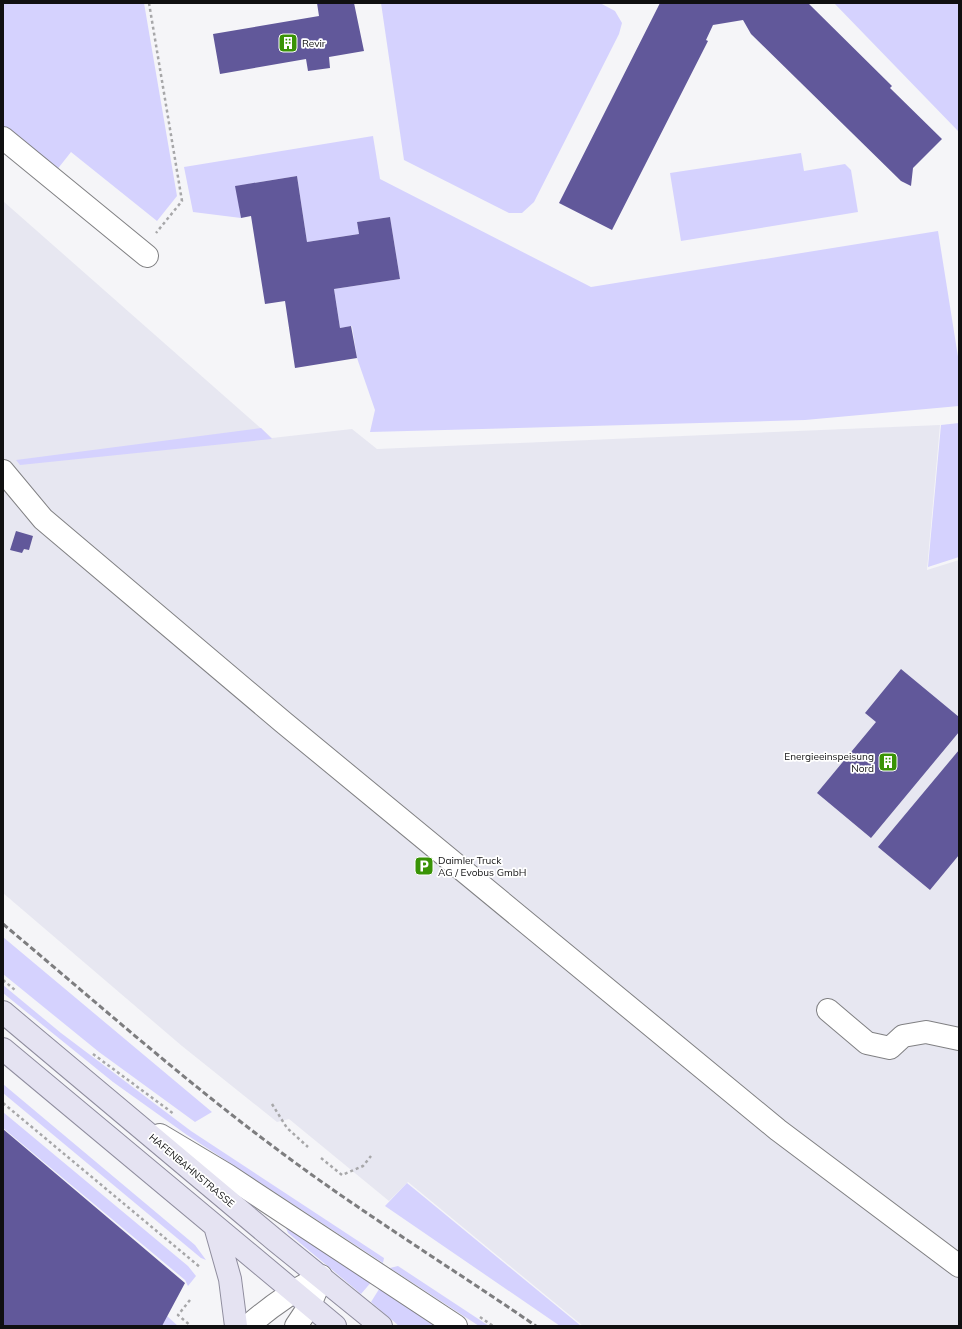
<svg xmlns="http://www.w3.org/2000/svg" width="962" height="1329" font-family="Mulish,sans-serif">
  <rect width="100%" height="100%" fill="#f5f5f8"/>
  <path fill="#e7e7f1" d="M 3,201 L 272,438 L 352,429 L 377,449 L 940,425 L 927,570 L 959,560 L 959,1326 L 583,1326 L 408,1182 L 389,1201 L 289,1119 L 277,1122 L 182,1046 L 3,893 Z"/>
  <path fill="#d5d2fe" d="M 3,3 L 144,3 L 177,196 L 157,221 L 71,152 L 56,171 L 3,128 Z
    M 381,3 L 600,3 L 615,11 L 622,23 L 619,34 L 534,202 L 522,213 L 509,213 L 404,160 Z
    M 834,3 L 959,3 L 959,132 Z
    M 373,136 L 380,179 L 591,287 L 938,231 L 959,363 L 959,406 L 805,420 L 370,432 L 375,410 L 357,358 L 352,326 L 340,328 L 334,289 L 400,279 L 390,217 L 357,222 L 359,234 L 307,242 L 297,176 L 236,186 L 241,218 L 193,212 L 184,167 Z
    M 801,153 L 804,171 L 845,164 L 851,170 L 858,212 L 681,241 L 670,173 Z
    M 959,423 L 959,557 L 928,567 L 941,425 Z
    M 261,428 L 272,439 L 20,465 L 16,460 Z
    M 3,937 L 212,1112 L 195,1122 L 99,1052 L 3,974 Z
    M 3,985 L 61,1033 L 191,1131 L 384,1258 L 383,1263 L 187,1135 L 113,1082 L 3,993 Z
    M 3,1084 L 195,1245 L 206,1260 L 201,1258 L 3,1093 Z
    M 3,1112 L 188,1266 L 196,1276 L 188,1286 L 185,1280 L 3,1128 Z
    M 407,1183 L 581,1326 L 560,1326 L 385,1206 Z
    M 288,1226 L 373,1280 L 361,1294 L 288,1233 L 286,1228 Z
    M 398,1266 L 489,1326 L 479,1326 L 390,1268 Z
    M 381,1286 L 441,1326 L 399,1326 L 371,1302 Z
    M 167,1316 L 178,1326 L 162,1326 Z"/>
  <path fill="#61589a" d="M 317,3 L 354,3 L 364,51 L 329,57 L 330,68 L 308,71 L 306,59 L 220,74 L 213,34 L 319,16 Z
    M 660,3 L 808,3 L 892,86 L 890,88 L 942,139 L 913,168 L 911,186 L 901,181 L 751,34 L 743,20 L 713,25 L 706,40 L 708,41 L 612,230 L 559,203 Z
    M 297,176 L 307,242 L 359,234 L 357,222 L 390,217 L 400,279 L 334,289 L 340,328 L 351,326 L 357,358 L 295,368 L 285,301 L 265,304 L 251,216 L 241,218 L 235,186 Z
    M 16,531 L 33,536 L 29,550 L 24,549 L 22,553 L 10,550 Z
    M 901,669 L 959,717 L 959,732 L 871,838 L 817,793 L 876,722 L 865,713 Z
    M 959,750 L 959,855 L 930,890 L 878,847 Z
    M 3,1129 L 185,1283 L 162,1326 L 3,1326 Z"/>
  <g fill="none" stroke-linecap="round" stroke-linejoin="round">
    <g stroke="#808083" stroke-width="24">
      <path id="minor" d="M 3,138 L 147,256
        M 3,471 L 43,519 L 283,722 L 778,1130 L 959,1266
        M 828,1010 L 867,1043 L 890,1048 L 903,1036 L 926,1032 L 959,1039
        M 160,1135 L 227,1175 L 456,1326
        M 248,1326 C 271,1306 294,1290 321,1276
        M 296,1326 L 310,1305 L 317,1288"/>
    </g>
    <g stroke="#8f8d9e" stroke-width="24">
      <path id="major" d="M 3,1012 L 276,1241 L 381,1326
        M 3,1049 L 335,1326
        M 215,1226 L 230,1279 L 236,1326"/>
    </g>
    <path stroke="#a7a7a9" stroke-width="2.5" stroke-dasharray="3 3" stroke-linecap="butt" d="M 149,3 L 182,201 L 156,233
      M 3,980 L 15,990
      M 93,1054 L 174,1114
      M 3,1103 L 201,1268
      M 272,1104 L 287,1128 L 308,1147
      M 321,1158 L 342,1175 L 363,1166 L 371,1156
      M 190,1300 L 178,1315 L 191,1326
      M 480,1317 L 493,1326"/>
    <use href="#minor" stroke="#fff" stroke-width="22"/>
    <use href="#major" stroke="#e5e3f2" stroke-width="22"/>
    <path stroke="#7d7d7f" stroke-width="3" stroke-dasharray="6 3" stroke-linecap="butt" d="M 3,924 C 96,1002 188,1084 286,1156 C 367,1216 453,1269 536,1326"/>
  </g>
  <defs>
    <g id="building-square" transform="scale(1)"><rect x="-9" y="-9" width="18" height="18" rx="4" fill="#399306" stroke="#fff"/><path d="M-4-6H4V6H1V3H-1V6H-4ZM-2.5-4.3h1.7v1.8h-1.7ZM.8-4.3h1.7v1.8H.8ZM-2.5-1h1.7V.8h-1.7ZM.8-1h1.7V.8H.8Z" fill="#fff"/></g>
    <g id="parking-square" transform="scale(1)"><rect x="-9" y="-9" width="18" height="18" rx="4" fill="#399306" stroke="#fff"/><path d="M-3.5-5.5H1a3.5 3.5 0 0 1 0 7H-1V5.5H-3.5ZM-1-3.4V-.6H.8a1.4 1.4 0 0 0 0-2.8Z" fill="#fff"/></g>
  </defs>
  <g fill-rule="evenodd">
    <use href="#building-square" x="288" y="43"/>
    <use href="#building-square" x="888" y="762"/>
    <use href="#parking-square" x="424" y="866"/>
  </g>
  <g text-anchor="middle" stroke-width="3.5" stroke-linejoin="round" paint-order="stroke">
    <g font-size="10" fill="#101011" stroke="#fff" text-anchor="start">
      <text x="302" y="47">Revir</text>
      <text x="874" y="760" text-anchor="end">Energieeinspeisung<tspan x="874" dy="12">Nord</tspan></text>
      <text x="438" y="864">Daimler Truck<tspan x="438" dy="12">AG / Evobus GmbH</tspan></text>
    </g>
    <g font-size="10" fill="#101011" stroke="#fff">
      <text transform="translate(192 1170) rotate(40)" y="4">HAFENBAHNSTRASSE</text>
    </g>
  </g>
  <rect width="962" height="1329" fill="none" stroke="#101011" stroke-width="8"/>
</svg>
